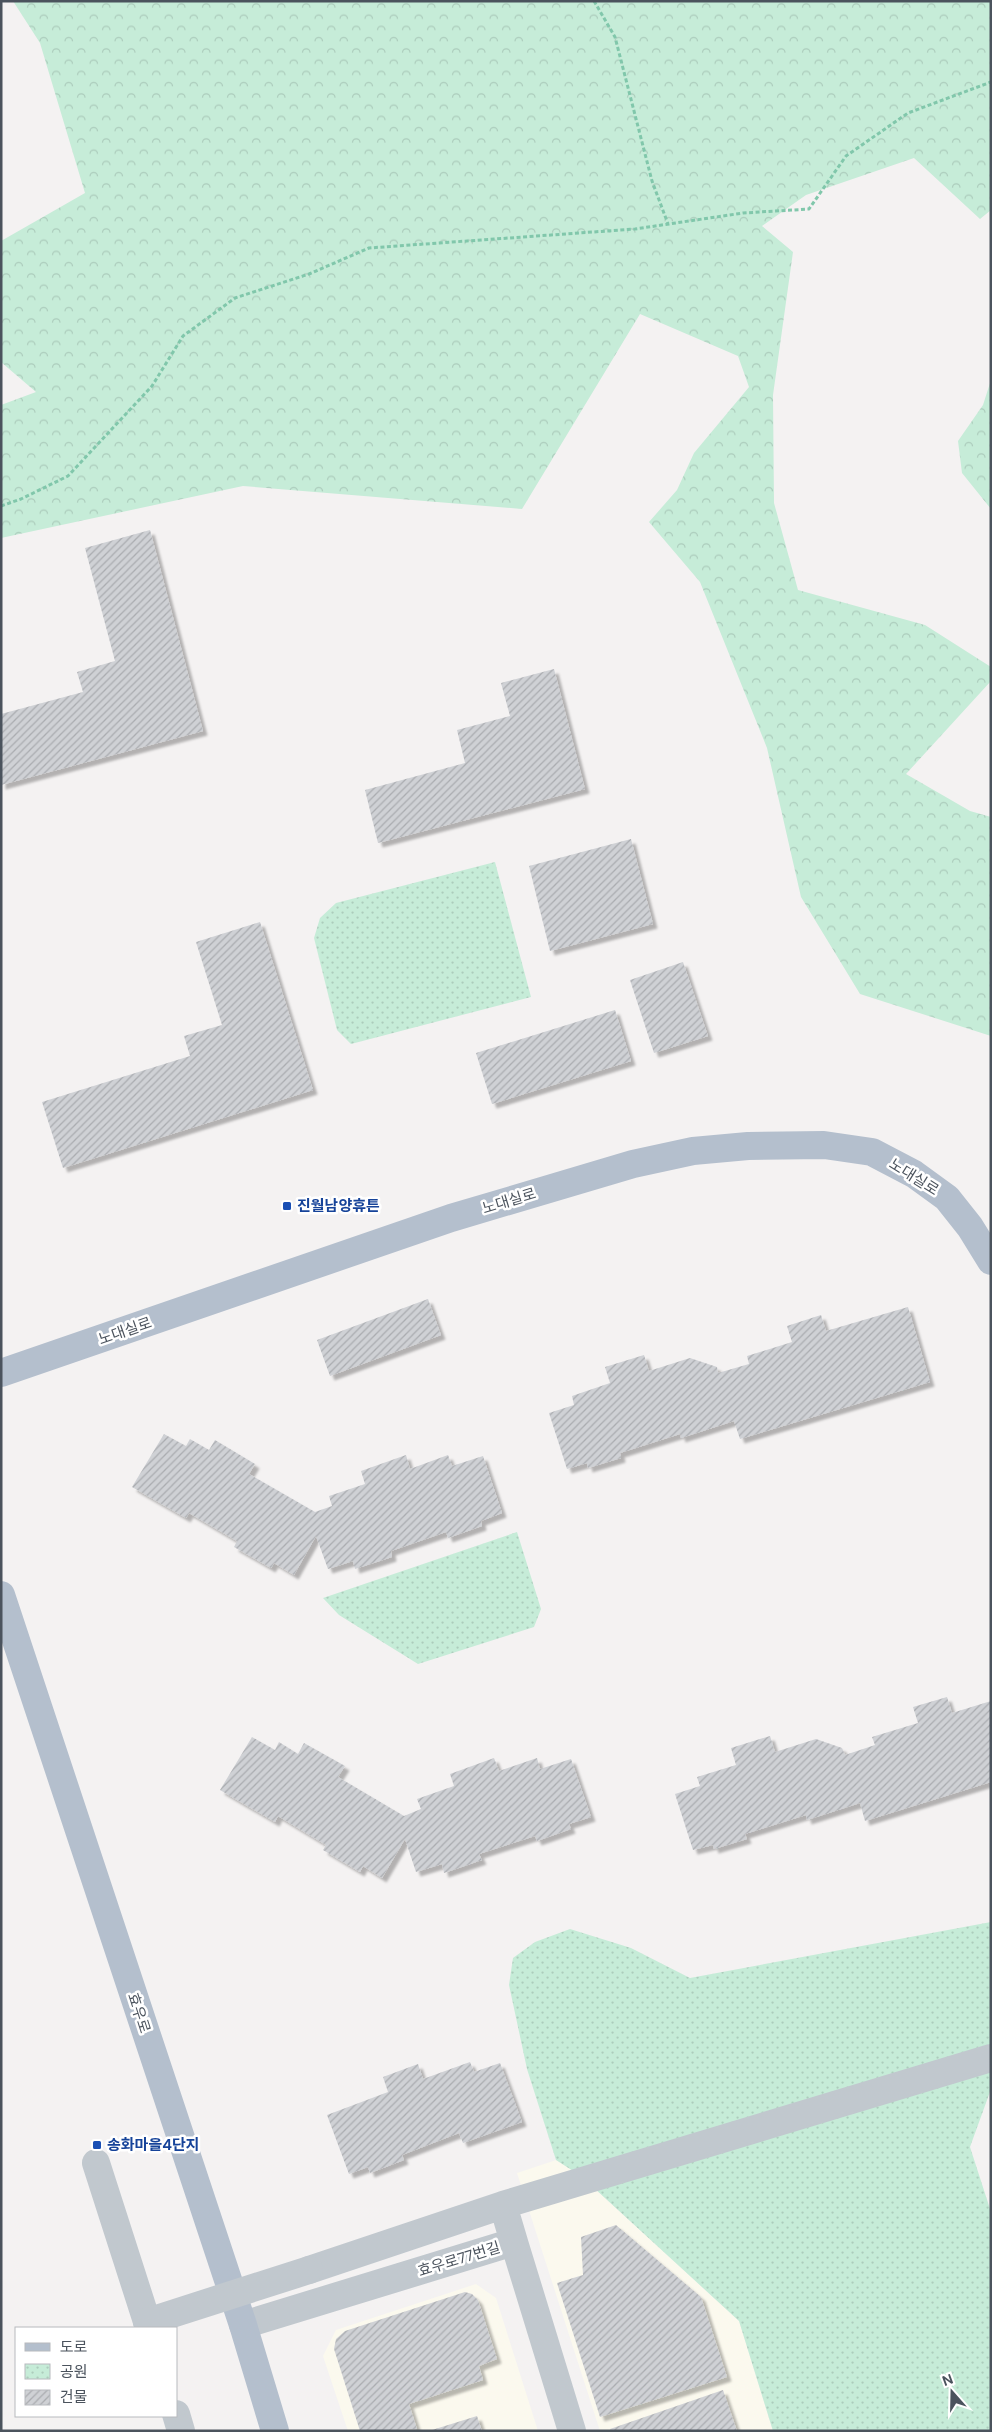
<svg xmlns="http://www.w3.org/2000/svg" width="992" height="2432" font-family="'DM Sans','Noto Sans KR',sans-serif">
  <defs>
    <pattern id="forest-crowns" width="20" height="18" patternUnits="userSpaceOnUse" patternTransform="scale(1.25)"><rect width="20" height="18" fill="#c6ecd8"/><path d="M2 6a3 3 0 1 1 6 0M12 15a3 3 0 1 1 6 0" fill="none" stroke="#acccbc"/></pattern>
    <pattern id="park-dots" width="8" height="8" patternUnits="userSpaceOnUse" patternTransform="scale(1.25)"><rect width="8" height="8" fill="#c6ecd8"/><path d="M2 2h.1M6 6h.1" fill="none" stroke="#acccbc" stroke-width="1.8" stroke-linecap="round"/></pattern>
    <pattern id="building-hatch" width="6" height="6" patternUnits="userSpaceOnUse" patternTransform="scale(1.25)"><rect width="6" height="6" fill="#cfd1d5"/><path d="M-1 1l2-2M0 6l6-6M5 7l2-2" fill="none" stroke="#aaacb0"/></pattern>
    <filter id="shadow"><feDropShadow dx="4.5" dy="4.5" stdDeviation="1" flood-color="#0004"/></filter>
  </defs>
  <rect width="100%" height="100%" fill="#f4f2f2"/>
  <path fill="#fbf9ee" d="M 556,2160 L 581,2176 L 739,2321 L 773,2431 L 600,2431 L 517,2173 Z
    M 476,2284 L 496,2298 L 538,2431 L 348,2431 L 323,2356 L 336,2330 Z"/>
  <path fill="url(#forest-crowns)" d="M 13,1 L 991,1 L 991,210 L 980,219 L 914,158 L 806,195 L 762,226 L 793,252 L 773,395 L 774,503 L 798,590 L 925,625 L 991,667 L 991,681 L 906,774 L 970,811 L 991,817 L 991,1036 L 860,994 L 801,897 L 767,748 L 700,582 L 649,522 L 677,490 L 694,453 L 749,387 L 738,356 L 640,314 L 522,509 L 243,486 L 1,538 L 1,405 L 36,392 L 1,362 L 1,241 L 85,193 L 40,43 Z
    M 991,380 L 991,509 L 962,473 L 958,441 L 983,405 Z"/>
  <path fill="url(#park-dots)" d="M 495,862 L 531,997 L 351,1044 L 337,1030 L 314,938 L 320,918 L 336,903 Z
    M 517,1532 L 541,1609 L 534,1627 L 418,1664 L 339,1615 L 323,1598 Z
    M 991,1922 L 991,2089 L 970,2147 L 991,2212 L 991,2431 L 773,2431 L 739,2321 L 581,2176 L 556,2160 L 527,2069 L 509,1985 L 513,1958 L 535,1942 L 570,1929 L 631,1948 L 690,1978 Z"/>
  <path fill="url(#building-hatch)" filter="url(#shadow)" d="M 150,530 L 203,731 L 1,785 L 1,714 L 83,692 L 77,672 L 115,661 L 85,548 Z
    M 554,669 L 585,789 L 378,843 L 365,790 L 465,763 L 457,730 L 510,716 L 501,683 Z
    M 631,839 L 653,924 L 550,951 L 529,866 Z
    M 260,922 L 313,1090 L 63,1168 L 42,1102 L 190,1056 L 184,1036 L 222,1025 L 196,942 Z
    M 683,962 L 708,1036 L 654,1053 L 630,980 Z
    M 615,1010 L 631,1061 L 492,1104 L 476,1053 Z
    M 428,1299 L 441,1335 L 330,1376 L 317,1340 Z
    M 908,1307 L 930,1382 L 740,1439 L 734,1421 L 681,1438 L 680,1434 L 620,1453 L 621,1458 L 588,1468 L 587,1463 L 567,1469 L 549,1413 L 574,1405 L 572,1396 L 610,1383 L 605,1367 L 644,1355 L 649,1371 L 690,1358 L 717,1367 L 718,1373 L 749,1364 L 747,1356 L 792,1342 L 787,1326 L 821,1315 L 826,1331 Z
    M 164,1434 L 186,1446 L 190,1439 L 209,1450 L 215,1440 L 255,1464 L 249,1474 L 315,1512 L 332,1506 L 329,1496 L 365,1484 L 361,1471 L 406,1455 L 410,1469 L 448,1455 L 452,1466 L 483,1456 L 502,1513 L 481,1521 L 482,1526 L 448,1538 L 446,1532 L 391,1551 L 392,1557 L 355,1569 L 353,1561 L 328,1569 L 316,1536 L 294,1575 L 274,1563 L 271,1568 L 234,1547 L 237,1541 L 189,1513 L 186,1518 L 132,1487 Z
    M 947,1697 L 952,1713 L 991,1701 L 991,1782 L 865,1821 L 860,1803 L 807,1820 L 806,1815 L 745,1834 L 747,1839 L 714,1849 L 713,1845 L 693,1850 L 675,1794 L 700,1786 L 697,1777 L 736,1765 L 731,1748 L 770,1736 L 775,1752 L 816,1739 L 842,1748 L 845,1755 L 875,1745 L 872,1737 L 918,1723 L 913,1707 Z
    M 252,1737 L 275,1750 L 279,1742 L 298,1754 L 304,1743 L 345,1766 L 338,1777 L 404,1816 L 421,1809 L 417,1799 L 454,1786 L 450,1774 L 494,1758 L 499,1771 L 537,1758 L 540,1769 L 571,1759 L 591,1817 L 569,1824 L 571,1829 L 537,1841 L 535,1836 L 479,1854 L 482,1860 L 444,1873 L 442,1864 L 416,1872 L 405,1839 L 382,1878 L 363,1866 L 360,1872 L 323,1850 L 326,1845 L 278,1816 L 275,1822 L 220,1790 Z
    M 470,2062 L 474,2072 L 500,2063 L 522,2122 L 463,2143 L 459,2133 L 402,2155 L 404,2160 L 370,2173 L 368,2167 L 349,2174 L 327,2115 L 388,2092 L 383,2077 L 418,2064 L 423,2079 Z
    M 616,2225 L 701,2297 L 727,2377 L 600,2417 L 557,2283 L 583,2275 L 581,2237 Z
    M 465,2292 L 472,2294 L 478,2300 L 497,2359 L 479,2366 L 483,2380 L 409,2404 L 417,2429 L 360,2431 L 334,2349 L 336,2339 L 345,2331 Z
    M 723,2390 L 737,2431 L 611,2431 L 610,2429 Z
    M 477,2416 L 482,2431 L 432,2431 L 432,2430 Z"/>
  <g fill="none" stroke-linecap="round" stroke-linejoin="round">
    <path stroke="#81c7ab" stroke-width="3" stroke-dasharray="4 2.5" stroke-linecap="butt" d="M 594,1 L 615,37 L 652,181 L 668,224
      M 1,506 L 21,499 L 68,476 L 152,386 L 183,336 L 235,298 L 309,274 L 369,248 L 635,229 L 743,213 L 809,209 L 846,156 L 908,113 L 991,82"/>
    <path stroke="#c1c8ce" stroke-width="28" d="M 96,2163 L 149,2328
      M 514,2242 L 503,2205 L 991,2058
      M 309,2270 L 503,2205
      M 243,2325 L 514,2242 L 572,2431
      M 176,2414 L 181,2431"/>
    <path stroke="#b4bfcd" stroke-width="28" d="M 1,1373 L 451,1218 L 633,1164 L 693,1151 L 748,1146 L 824,1145 L 872,1152 L 914,1174 L 947,1198 L 970,1227 L 991,1261
      M 1,1595 L 243,2325 L 275,2431"/>
    <path stroke="#c1c8ce" stroke-width="28" d="M 147,2322 L 309,2270"/>
  </g>
  <g fill="#1a4fb4" stroke="#fff" stroke-width="2">
    <rect x="282" y="1201" width="10" height="10" rx="2.5"/>
    <rect x="92" y="2140" width="10" height="10" rx="2.5"/>
  </g>
  <g text-anchor="middle" stroke-width="5" stroke-linejoin="round" paint-order="stroke">
    <g font-size="15" fill="#4b535d" stroke="#fff">
      <text transform="translate(914 1177) rotate(32)" y="5">노대실로</text>
      <text transform="translate(509 1201) rotate(-17)" y="5">노대실로</text>
      <text transform="translate(125 1331) rotate(-19)" y="5">노대실로</text>
      <text transform="translate(139 2013) rotate(72)" y="5">효우로</text>
      <text transform="translate(459 2259) rotate(-17)" y="5">효우로77번길</text>
    </g>
    <g font-size="15" font-weight="bold" fill="#164399" stroke="#fff" text-anchor="start">
      <text x="297" y="1211">진월남양휴튼</text>
      <text x="107" y="2150">송화마을4단지</text>
    </g>
  </g>
  <rect width="992" height="2432" fill="none" stroke="#4b535d" stroke-width="5"/>
  <rect x="15" y="2327" width="162" height="90" fill="#ffffff" stroke="#b7babe"/>
  <rect x="25" y="2343" width="25" height="8" fill="#b4bfcd" stroke="#b7babe"/>
  <text x="60" y="2352" font-size="15" fill="#4b535d">도로</text>
  <rect x="25" y="2364" width="25" height="15" fill="url(#park-dots)" stroke="#b7babe"/>
  <text x="60" y="2377" font-size="15" fill="#4b535d">공원</text>
  <rect x="25" y="2390" width="25" height="15" fill="url(#building-hatch)" stroke="#b7babe"/>
  <text x="60" y="2402" font-size="15" fill="#4b535d">건물</text>
  <g transform="translate(952 2392) rotate(340)" stroke="#ffffff" stroke-width="4" paint-order="stroke">
  <path d="M0-4L9 19L0 12L-9 19Z" fill="#4b535d"/>
  <text y="-8" font-size="14" font-weight="bold" text-anchor="middle" fill="#4b535d">N</text>
  </g>
</svg>
